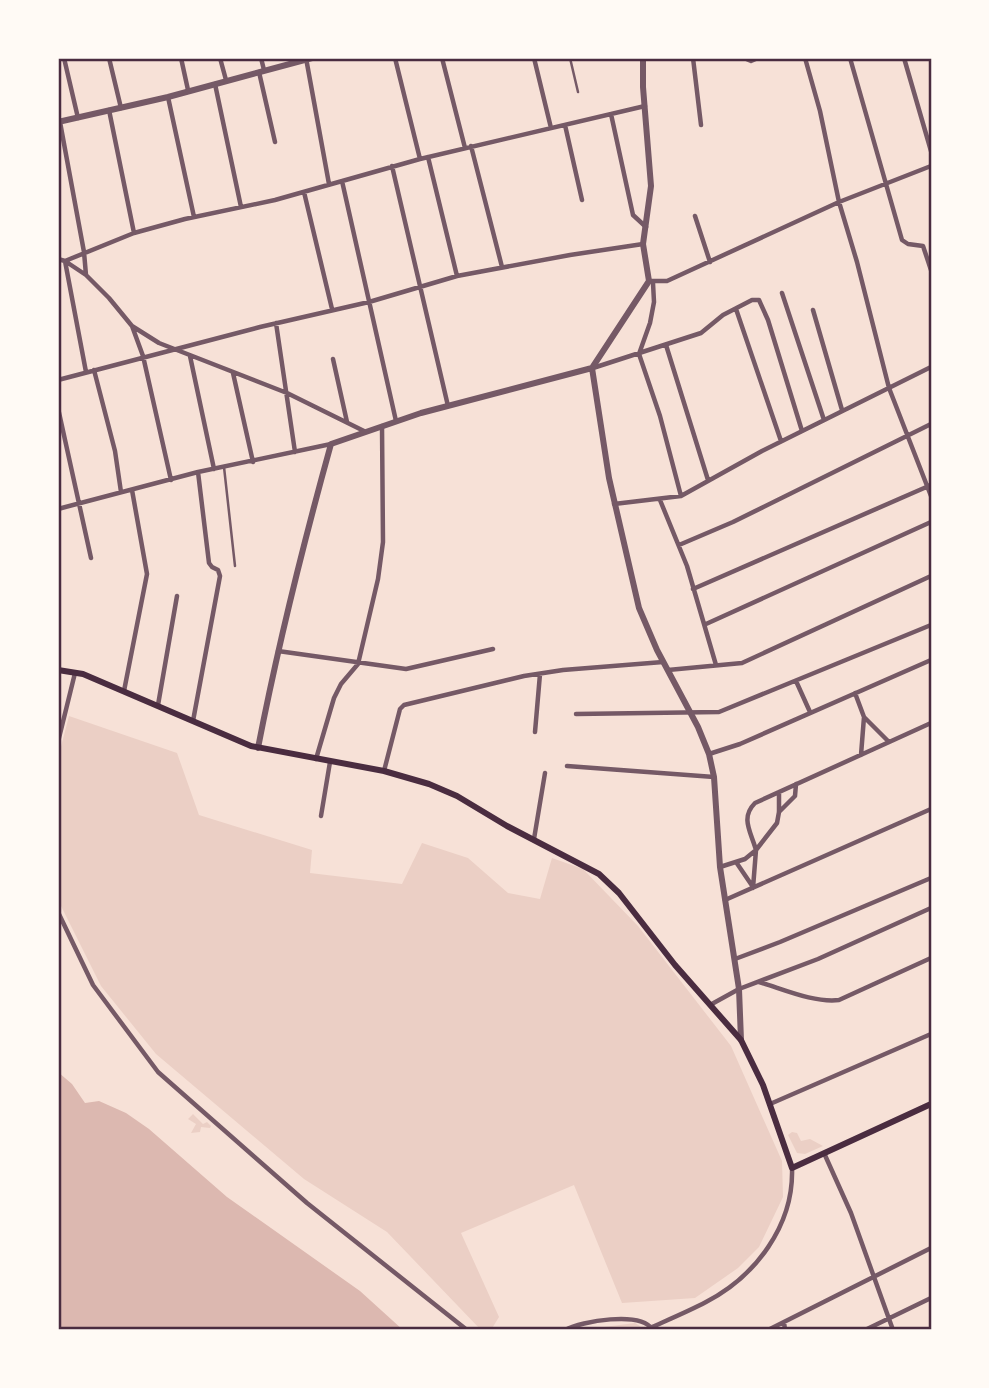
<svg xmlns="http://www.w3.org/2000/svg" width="989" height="1388" font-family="'Roboto Condensed',sans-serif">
  <rect width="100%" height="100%" fill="#f7e1d7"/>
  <path fill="#ebcfc5" d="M 69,716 L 177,753 L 199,815 L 312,850 L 310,873 L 402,884 L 422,843 L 468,858 L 508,893 L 540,899 L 552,858 L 583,869 L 638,926 L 731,1046 L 782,1161 L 783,1197 L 759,1247 L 738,1268 L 695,1298 L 622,1303 L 574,1185 L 461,1233 L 499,1317 L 491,1330 L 481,1330 L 387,1232 L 304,1179 L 156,1054 L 101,986 L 58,900 L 58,758 Z
    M 193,1114 L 203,1124 L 207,1122 L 211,1126 L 210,1128 L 201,1127 L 200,1132 L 191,1133 L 196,1124 L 188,1119 Z
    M 792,1132 L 797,1133 L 801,1141 L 810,1139 L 823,1146 L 805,1154 L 797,1153 L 788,1135 Z
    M 635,1323 L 640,1326 L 642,1330 L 581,1330 Z"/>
  <path fill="#dcb8b0" d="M 58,1072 L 72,1084 L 85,1103 L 99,1101 L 126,1113 L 149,1129 L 227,1197 L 360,1291 L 403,1330 L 58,1330 Z"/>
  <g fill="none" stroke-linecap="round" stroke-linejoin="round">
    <path stroke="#755966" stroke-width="2.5" d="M 570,58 L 578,92
      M 224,467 L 235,566"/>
    <path stroke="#755966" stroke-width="4.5" d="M 64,58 L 78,118
      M 109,58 L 121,108
      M 181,58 L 188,90
      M 220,58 L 226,80
      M 261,58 L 264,70
      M 306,58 L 329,184
      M 395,58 L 420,159
      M 442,58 L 465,148
      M 534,58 L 551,128
      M 693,58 L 701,125
      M 744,58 L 751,61 L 758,58
      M 805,58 L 820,111 L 839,202 L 857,262 L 889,388 L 931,496
      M 850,58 L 902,240 L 908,244 L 923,246 L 931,270
      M 904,58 L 931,151
      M 259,72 L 275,142
      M 215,84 L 241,207
      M 168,97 L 194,217
      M 109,110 L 134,233
      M 611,114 L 633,215 L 646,227
      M 60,122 L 84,252 L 86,275 L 109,298 L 132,326 L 159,343 L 287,393 L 364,431
      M 565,125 L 582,200
      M 471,146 L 502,267
      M 428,157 L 457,276
      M 392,166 L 448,406
      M 342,181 L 396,421
      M 304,192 L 332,309
      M 695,216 L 710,262
      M 58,259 L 65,261 L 134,233 L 185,219 L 275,200 L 420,159 L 645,106
      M 65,261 L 86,372
      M 65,261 L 86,275
      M 649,281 L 667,281 L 839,202 L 931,166
      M 653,283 L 654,302 L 650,323 L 639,354 L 660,416 L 681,496
      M 782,293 L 824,420
      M 736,309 L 781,441
      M 813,310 L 842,410
      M 276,323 L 295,452
      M 132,326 L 143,356 L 171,480
      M 666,345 L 708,480
      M 190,356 L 214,469
      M 333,359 L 347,422
      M 593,368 L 701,333 L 723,315 L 752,300 L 759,300 L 768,320 L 802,431
      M 94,370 L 115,451 L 121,492
      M 233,373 L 253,462
      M 58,380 L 260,327 L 369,302 L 457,276 L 570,255 L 643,244
      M 58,408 L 91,558
      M 660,500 L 687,566 L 716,665
      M 614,504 L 681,496 L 762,451 L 931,367
      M 58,509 L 198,472 L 331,444
      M 679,545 L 733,522 L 931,424
      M 693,589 L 931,485
      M 706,624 L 931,522
      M 278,651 L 406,669 L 493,649
      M 668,670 L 742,663 L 931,576
      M 796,681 L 810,712
      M 124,691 L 147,574 L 132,490
      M 855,693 L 864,717 L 861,755
      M 158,705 L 177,596
      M 576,714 L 719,712 L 931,625
      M 865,718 L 889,742
      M 193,721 L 220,576 L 218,570 L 212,567 L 209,563 L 198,472
      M 535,732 L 540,674
      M 58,742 L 75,673
      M 709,754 L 740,744 L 931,660
      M 316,759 L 334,698 L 341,684 L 358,664 L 378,579 L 383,542 L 382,426
      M 567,766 L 714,777
      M 384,771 L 400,709 L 404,705 L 524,676 L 563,670 L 663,662
      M 779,812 L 795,796 L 796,784
      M 321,816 L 330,762
      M 534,839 L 545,773
      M 736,862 L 753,887
      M 720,867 L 745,859 L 756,850 C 751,832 740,818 755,803 L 931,723
      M 753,888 L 756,850 L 777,823 L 779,812 L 779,792
      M 725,900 L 931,809
      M 58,912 L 93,985 L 158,1072 L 307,1203 L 467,1330
      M 735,959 L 780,942 L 931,878
      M 759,982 C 783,989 814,1003 839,1000 L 931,958
      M 710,1005 L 739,989 L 818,959 L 931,908
      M 770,1104 L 931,1034
      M 824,1153 L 851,1213 L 893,1330
      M 784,1322 L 785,1330
      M 652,1327 C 670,1319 689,1311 706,1302 C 756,1276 794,1225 792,1168
      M 565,1330 C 582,1321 640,1311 652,1329
      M 768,1330 L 931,1248
      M 865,1330 L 931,1298"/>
    <path stroke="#755966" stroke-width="6" d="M 643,58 L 643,87 L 651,186 L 643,244 L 649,281 L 592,368 L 609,478 L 639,608 L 657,650 L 698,727 L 709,754 L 714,777 L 720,867 L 739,989 L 741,1040
      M 58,122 L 168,97 L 312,58
      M 258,748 C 278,645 303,545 331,444 L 421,413 L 592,368"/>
    <path stroke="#4a2c40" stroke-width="6" d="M 58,670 L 83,674 L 251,746 L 384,771 L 429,784 L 457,796 L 507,826 L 599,874 L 619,893 L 675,965 L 741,1040 L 763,1085 L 792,1168 L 931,1104"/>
  </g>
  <rect width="989" height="1388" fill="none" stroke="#fffaf5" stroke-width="119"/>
  <rect x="60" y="60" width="870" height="1268" fill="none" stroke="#4a2c40" stroke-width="2.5"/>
</svg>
